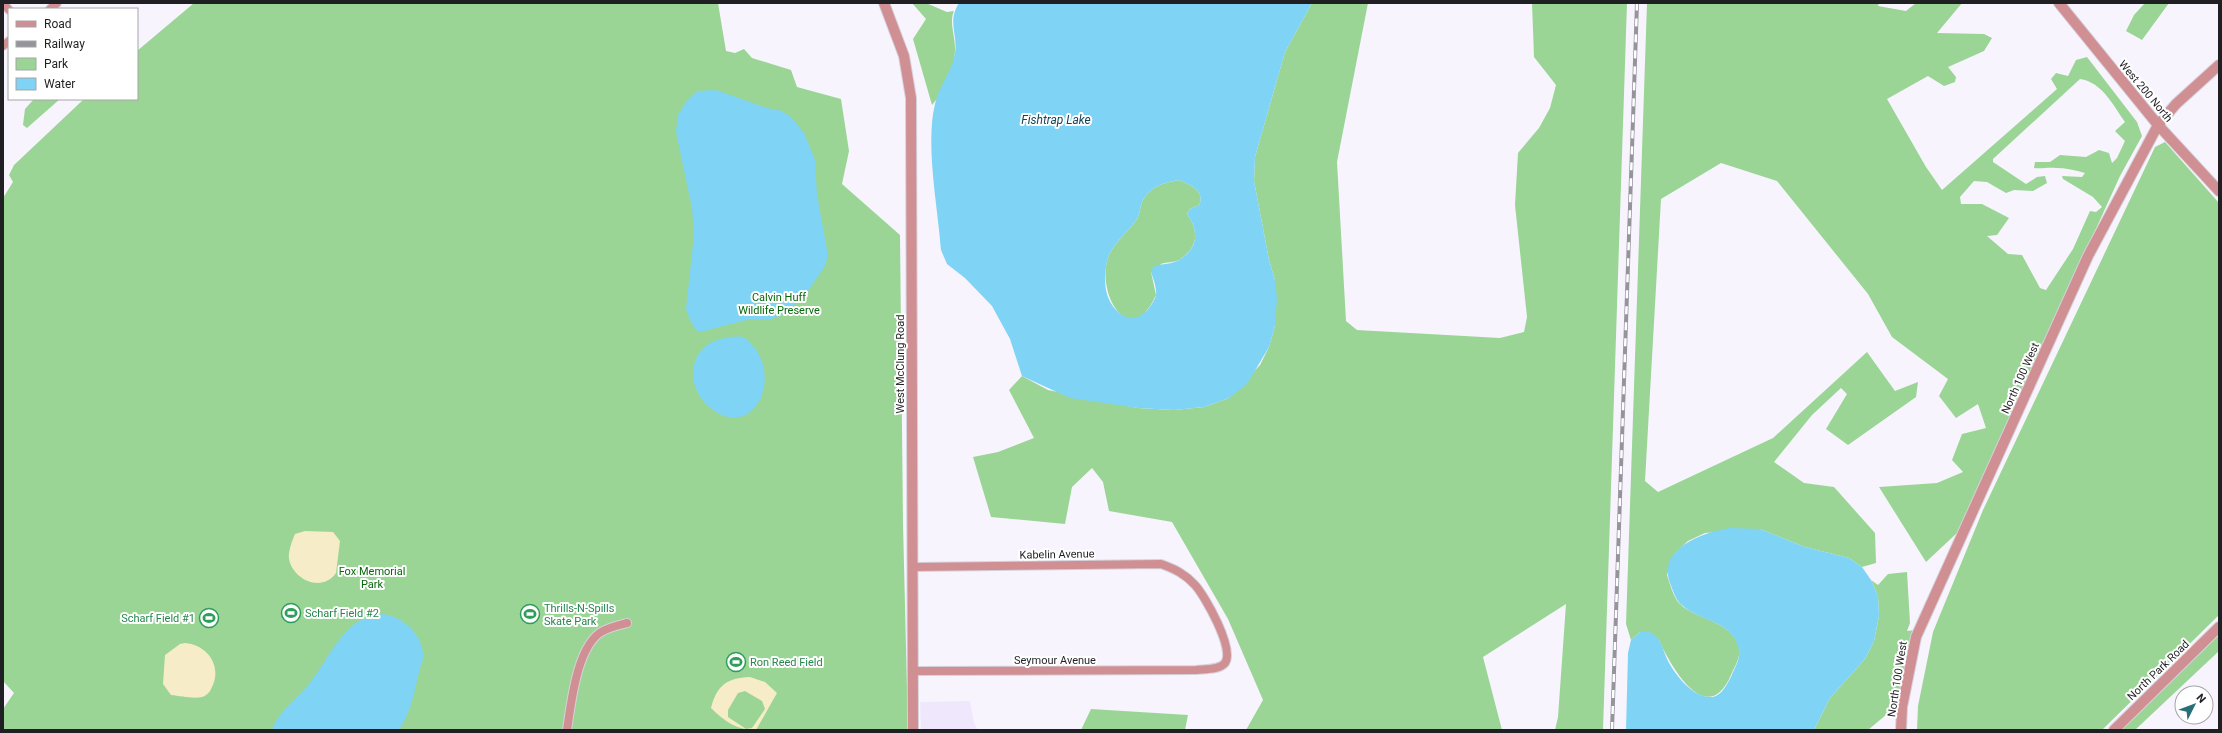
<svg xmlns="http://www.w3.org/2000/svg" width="2222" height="733" font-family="Roboto,sans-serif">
  <rect width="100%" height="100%" fill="#f7f4fe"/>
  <path fill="#efe8fd" d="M 970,701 L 974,723 L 978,730 L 921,730 L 920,702 Z"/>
  <path fill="#9ad595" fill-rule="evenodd" d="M 194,3 L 718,3 L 726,51 L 735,53 L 744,49 L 752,58 L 791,70 L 797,87 L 841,99 L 849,151 L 842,184 L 900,235 L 903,523 L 908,730 L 3,730 L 3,709 L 14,693 L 3,681 L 3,198 L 13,182 L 9,175 L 14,165 L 84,99 L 137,99 L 137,51 Z
    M 912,3 L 926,3 L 947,12 L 954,11 C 949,21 955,36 955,48 C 956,63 943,94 932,105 L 913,39 L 926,19 Z
    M 1312,3 L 1368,3 L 1337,162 L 1346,321 L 1357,330 L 1500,338 L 1524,332 L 1527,317 L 1515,205 L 1518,153 L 1539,128 L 1550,108 L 1556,85 L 1534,57 L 1532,3 L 1627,3 L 1603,730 L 1555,730 L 1558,717 L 1566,604 L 1483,657 L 1502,730 L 1246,730 L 1263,700 L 1228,619 L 1172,522 L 1109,511 L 1103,482 L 1092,468 L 1072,487 L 1065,524 L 991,517 L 973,457 L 998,452 L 1034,438 L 1009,390 L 1022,376 L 1048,390 L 1138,408 L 1174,410 L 1204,407 L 1229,398 L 1260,365 L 1269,347 L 1275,326 L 1275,280 L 1269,260 L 1254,181 L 1255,157 L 1285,52 Z
    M 1647,3 L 1879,3 L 1878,6 L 1906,11 L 1916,3 L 1962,3 L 1937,33 L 1984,34 L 1992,38 L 1984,51 L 1948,67 L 1956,77 L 1955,82 L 1944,86 L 1928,76 L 1887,99 L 1926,167 L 1942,190 L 2057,89 L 2051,79 L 2056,73 L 2068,76 L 2076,60 L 2087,57 L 2137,122 L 2142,136 L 2120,176 L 1958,532 L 1926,562 L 1879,487 L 1937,483 L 1963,472 L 1952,460 L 1962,434 L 1986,428 L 1978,404 L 1956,418 L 1939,396 L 1948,379 L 1892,337 L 1868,294 L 1777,181 L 1721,163 L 1661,199 L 1645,481 L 1658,492 L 1773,438 L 1867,352 L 1895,391 L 1918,382 L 1916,397 L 1848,445 L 1826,429 L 1847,394 L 1841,388 L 1812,415 L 1774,462 L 1804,483 L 1834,487 L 1875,533 L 1876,563 L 1862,567 L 1849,558 L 1805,547 L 1760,529 L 1705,533 L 1688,541 L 1675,553 L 1667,575 C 1670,584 1673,596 1679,603 C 1695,620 1732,620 1739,647 C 1741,657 1735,666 1731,675 C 1707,730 1671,667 1659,640 L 1640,632 L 1631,640 L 1626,624 ZM 2080,79 C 2102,82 2113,105 2125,122 L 2115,131 L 2125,141 L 2117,158 L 2112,163 L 2109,153 L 2099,150 L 2086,157 L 2060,155 L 2050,162 L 2035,162 L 2034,168 C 2042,169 2048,167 2056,168 C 2066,168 2075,170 2085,173 L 2082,177 L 2062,176 L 2063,179 L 2093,197 L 2102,207 L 2096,212 L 2090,211 L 2073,249 L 2046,290 L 2040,288 L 2022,255 L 2008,254 L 1987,236 L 1997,235 L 2009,218 L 1982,204 L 1961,204 L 1960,197 L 1974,181 L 1987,182 L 2006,193 L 2014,190 L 2033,191 L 2047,183 L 2045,176 L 2037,177 L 2026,184 L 1993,162 L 1993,159 Z
    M 2145,3 L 2169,3 L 2142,40 L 2126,31 L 2134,15 Z
    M 34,99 L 60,99 L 27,128 L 23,125 L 25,109 Z
    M 2165,142 L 2219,203 L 2219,615 L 2102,730 L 1917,730 L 1918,706 L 1933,632 L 1983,510 L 2155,147 Z
    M 1179,180 C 1190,184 1206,192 1199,205 L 1190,209 L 1187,214 C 1199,231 1199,247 1179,260 C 1175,262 1169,262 1164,263 C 1159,264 1155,269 1151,272 L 1156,295 C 1132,349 1098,300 1107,261 C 1111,244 1128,233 1137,219 C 1140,214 1140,207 1142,202 C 1150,186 1163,183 1179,180 Z
    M 1907,572 L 1910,623 L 1907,631 L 1915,630 L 1899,704 L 1868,730 L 1814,730 L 1830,698 L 1865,659 L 1874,641 L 1879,616 L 1878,596 L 1871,580 L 1878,585 L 1888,574 Z
    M 2219,635 L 2219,651 L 2135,730 L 2121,730 Z
    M 1091,709 L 1188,715 L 1185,730 L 1081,730 Z"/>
  <path fill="#f6ecc7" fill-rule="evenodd" d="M 305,531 L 333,532 L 340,541 L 336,573 C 322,593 293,580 289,559 C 288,552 292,541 295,534 Z
    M 185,643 C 209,645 223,668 211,689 C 210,692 206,696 202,697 C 194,699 180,696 171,695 L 163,684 L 165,655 L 180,644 Z
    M 750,677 L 765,682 L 777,693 L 756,730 C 737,730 725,722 711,708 C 717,685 727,678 750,677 ZM 745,691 L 762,701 L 765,709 L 752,728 L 746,729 L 728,717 L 728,710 L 738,693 Z"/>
  <path fill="#7fd3f4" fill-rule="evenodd" d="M 959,3 L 1312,3 L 1285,52 L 1255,157 L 1254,181 L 1269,260 L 1275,280 L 1277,298 L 1275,326 L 1269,347 L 1247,384 L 1229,398 L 1204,407 L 1174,410 L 1138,408 L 1070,398 L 1022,376 L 1010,339 L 992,306 L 965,278 L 947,264 L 941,250 C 938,208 925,144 935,104 C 939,86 952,72 955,53 C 958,34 947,22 959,3 ZM 1179,180 C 1190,184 1206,192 1199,205 L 1190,209 L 1187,214 C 1199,231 1199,248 1179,260 C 1173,264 1161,264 1154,266 L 1151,272 C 1153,278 1157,288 1156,295 C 1155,300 1151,305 1149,308 C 1133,328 1113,314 1107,294 C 1104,284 1105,271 1107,261 C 1111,244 1128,233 1137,219 C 1140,214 1140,207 1142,202 C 1150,186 1163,183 1179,180 Z
    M 716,90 L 767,108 L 782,111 L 792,118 L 804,133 L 815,160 L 817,195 L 828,255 L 825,266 L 806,294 L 786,313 L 769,320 L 750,319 L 704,331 L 697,331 L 690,320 L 686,309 L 694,235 L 692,208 L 676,132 L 678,115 L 686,102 L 697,91 Z
    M 730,337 C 734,337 738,336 742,337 C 749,339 753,346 757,351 C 780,389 748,441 708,406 C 689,389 687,357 710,343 C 715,340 724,338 730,337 Z
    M 1729,528 L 1760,529 L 1805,547 L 1849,558 L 1862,567 L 1871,580 L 1878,596 L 1879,616 L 1874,641 L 1865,659 L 1830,698 L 1814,730 L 1626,730 L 1628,653 L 1631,640 L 1640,632 C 1642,632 1647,631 1649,632 C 1661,635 1663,651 1668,661 C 1676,676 1694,699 1713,697 C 1722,695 1727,684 1731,677 C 1735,667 1742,657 1738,646 C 1731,621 1700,621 1683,606 C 1676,601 1673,591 1670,583 C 1657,548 1703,533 1729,528 Z
    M 382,614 C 400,615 422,633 423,654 C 424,659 420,667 419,672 C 414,693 411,712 399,730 L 272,730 C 278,712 297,699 309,684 C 325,664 334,640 356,623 C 363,618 373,616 382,614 Z"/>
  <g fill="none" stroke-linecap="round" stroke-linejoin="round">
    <g stroke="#d5d2db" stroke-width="10">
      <path id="minor" d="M 3,3 L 9,10
        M 50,9 L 57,3
        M 3,46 L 9,41
        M 913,567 L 1161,564 C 1175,569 1185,574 1195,585 C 1205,596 1235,649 1225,663 C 1220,670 1204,669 1196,670 L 914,671
        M 567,730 C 571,704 577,644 603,631 C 610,627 619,625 627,623"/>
    </g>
    <g stroke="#d5d2db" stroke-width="12">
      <path id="tertiary" d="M 884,3 L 904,56 L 911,98 L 913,730
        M 2059,3 L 2158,125 L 2219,191
        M 1901,730 L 1902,707 L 1916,637 L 2088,256 L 2158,125 L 2176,104 L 2219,65
        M 2114,730 L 2219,627"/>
    </g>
    <use href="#minor" stroke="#d08f93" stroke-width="8"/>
    <use href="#tertiary" stroke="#d08f93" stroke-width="10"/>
    <g stroke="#96949b" stroke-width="4">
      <path id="rail" d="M 1612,730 L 1637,3"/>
    </g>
    <use href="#rail" stroke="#fff" stroke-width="2.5" stroke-dasharray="8" stroke-linecap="butt"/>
  </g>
  <defs>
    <g id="stadium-ring" transform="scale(1)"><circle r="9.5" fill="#fff" stroke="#2e9e5b" stroke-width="1.5"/><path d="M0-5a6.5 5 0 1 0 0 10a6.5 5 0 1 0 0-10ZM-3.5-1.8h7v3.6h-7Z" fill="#2e9e5b"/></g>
  </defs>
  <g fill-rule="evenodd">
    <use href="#stadium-ring" x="291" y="613"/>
    <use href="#stadium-ring" x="530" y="614"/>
    <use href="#stadium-ring" x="209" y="618"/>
    <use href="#stadium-ring" x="736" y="662"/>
  </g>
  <g text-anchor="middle" stroke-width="4" stroke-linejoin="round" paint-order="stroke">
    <g font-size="11" fill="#201f23" stroke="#fff">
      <text transform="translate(2146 91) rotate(50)" y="4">West 200 North</text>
      <text transform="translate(900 364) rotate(-90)" y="4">West McClung Road</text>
      <text transform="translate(2020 378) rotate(-66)" y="4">North 100 West</text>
      <text transform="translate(1057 554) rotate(-1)" y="4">Kabelin Avenue</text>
      <text x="1055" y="664">Seymour Avenue</text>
      <text transform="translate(2158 670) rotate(-44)" y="4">North Park Road</text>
      <text transform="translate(1897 679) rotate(-81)" y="4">North 100 West</text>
    </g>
    <g font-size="11" fill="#076809" stroke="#fff">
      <text x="779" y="301">Calvin Huff<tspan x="779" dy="13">Wildlife Preserve</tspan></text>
      <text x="372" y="575">Fox Memorial<tspan x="372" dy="13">Park</tspan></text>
    </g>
    <g font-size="11" fill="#27864d" stroke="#fff" text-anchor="start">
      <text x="544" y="612">Thrills-N-Spills<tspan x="544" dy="13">Skate Park</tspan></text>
      <text x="305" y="617">Scharf Field #2</text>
      <text x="195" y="622" text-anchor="end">Scharf Field #1</text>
      <text x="750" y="666">Ron Reed Field</text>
    </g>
    <g font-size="12" font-style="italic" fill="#144556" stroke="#fff">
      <text x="1056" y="124">Fishtrap Lake</text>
    </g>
  </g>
  <rect width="2222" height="733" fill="none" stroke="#201f23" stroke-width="8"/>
  <rect x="8" y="8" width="130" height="92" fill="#ffffff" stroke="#a6a5a7"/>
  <rect x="16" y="21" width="20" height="6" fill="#d08f93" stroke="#a6a5a7"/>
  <text x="44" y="28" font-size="12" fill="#201f23">Road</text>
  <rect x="16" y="41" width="20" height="6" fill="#96949b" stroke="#a6a5a7"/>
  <text x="44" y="48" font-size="12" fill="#201f23">Railway</text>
  <rect x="16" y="58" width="20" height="12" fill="#9ad595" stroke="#a6a5a7"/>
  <text x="44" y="68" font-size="12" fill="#201f23">Park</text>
  <rect x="16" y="78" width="20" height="12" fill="#7fd3f4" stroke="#a6a5a7"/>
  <text x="44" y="88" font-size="12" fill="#201f23">Water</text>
  <g transform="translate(2194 705) rotate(48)"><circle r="19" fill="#ffffff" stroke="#a6a5a7"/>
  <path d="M0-3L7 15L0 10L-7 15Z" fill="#277079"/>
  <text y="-6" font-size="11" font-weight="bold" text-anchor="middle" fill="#201f23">N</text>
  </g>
</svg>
